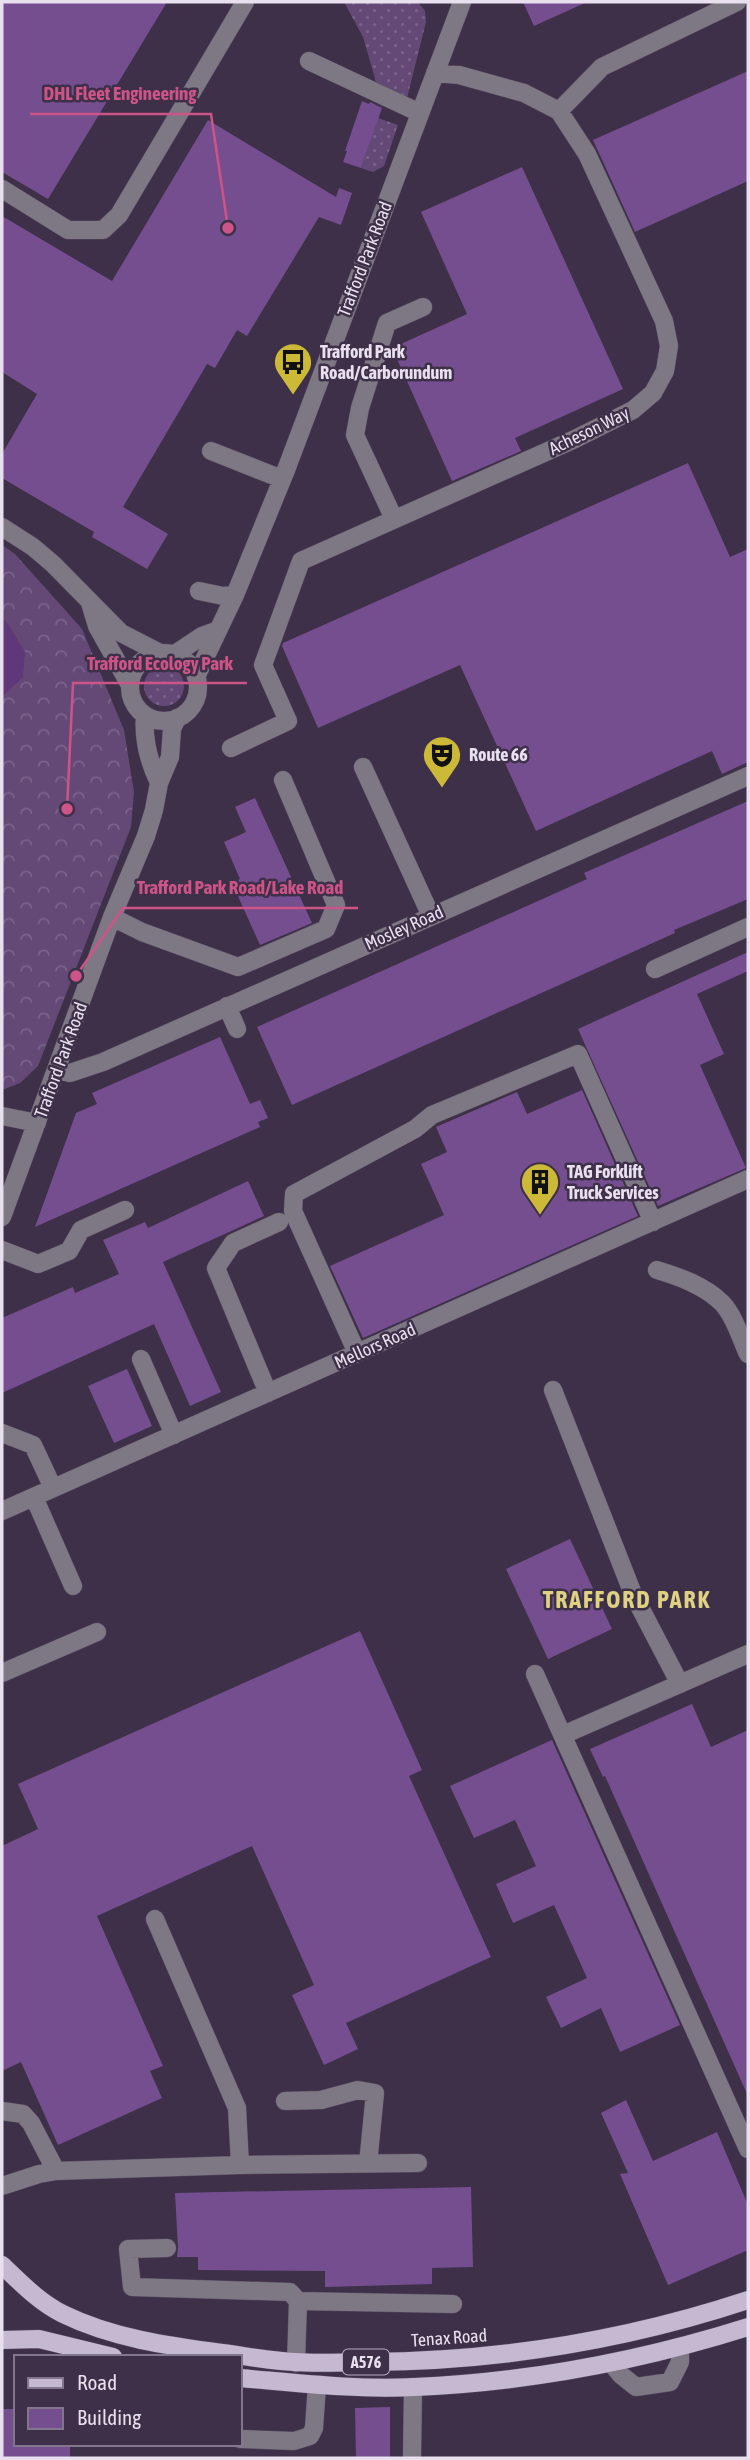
<svg xmlns="http://www.w3.org/2000/svg" width="750" height="2460" font-family="'Asap Condensed',sans-serif">
  <defs>
    <pattern id="grass-dots" width="8" height="8" patternUnits="userSpaceOnUse" patternTransform="scale(1.75)"><rect width="8" height="8" fill="#644977"/><path d="M2 2h.1M6 6h.1" fill="none" stroke="#7a638b" stroke-width="1.8" stroke-linecap="round"/></pattern>
    <pattern id="forest-crowns" width="20" height="18" patternUnits="userSpaceOnUse" patternTransform="scale(1.75)"><rect width="20" height="18" fill="#644977"/><path d="M2 6a3 3 0 1 1 6 0M12 15a3 3 0 1 1 6 0" fill="none" stroke="#7a638b"/></pattern>
  </defs>
  <rect width="100%" height="100%" fill="#3d3048"/>
  <path fill="url(#grass-dots)" d="M 344,2 L 418,2 L 425,11 L 426,22 L 407,98 L 376,82 L 363,37 Z
    M 378,118 L 398,125 L 384,166 L 373,172 L 361,168 Z
    M144 686a20 20 0 1 1 40 0a20 20 0 1 1-40 0Z"/>
  <path fill="url(#forest-crowns)" d="M 2,545 L 15,554 L 82,629 L 124,730 L 134,792 L 131,827 L 38,1066 L 20,1083 L 2,1090 Z"/>
  <path fill="#5f3879" d="M 2,618 L 8,624 L 25,652 L 23,677 L 2,697 Z"/>
  <path fill="#754e90" d="M 2,2 L 167,2 L 48,199 L 2,172 Z
    M 523,2 L 587,2 L 534,26 Z
    M 748,71 L 748,181 L 635,232 L 593,140 Z
    M 362,101 L 369,104 L 370,102 L 382,108 L 361,168 L 343,162 L 347,151 L 345,151 Z
    M 208,120 L 336,197 L 339,188 L 352,193 L 341,225 L 319,217 L 247,336 L 237,330 L 215,368 L 207,364 L 123,507 L 168,534 L 147,569 L 92,537 L 94,532 L 2,478 L 2,454 L 37,394 L 2,372 L 2,216 L 112,281 Z
    M 522,167 L 623,389 L 515,438 L 521,451 L 452,481 L 392,348 L 467,314 L 421,212 Z
    M 688,463 L 730,557 L 748,549 L 748,762 L 722,774 L 712,751 L 536,831 L 460,665 L 318,728 L 282,646 L 283,643 Z
    M 255,798 L 312,923 L 260,945 L 232,883 L 240,879 L 224,842 L 246,832 L 235,807 Z
    M 748,801 L 748,899 L 674,930 L 675,933 L 292,1105 L 257,1027 L 587,879 L 584,873 Z
    M 748,952 L 748,971 L 697,994 L 724,1054 L 700,1065 L 746,1168 L 658,1206 L 578,1029 Z
    M 220,1037 L 250,1104 L 260,1100 L 268,1118 L 258,1122 L 260,1127 L 35,1227 L 76,1113 L 97,1104 L 92,1093 Z
    M 582,1090 L 638,1216 L 363,1338 L 330,1266 L 444,1215 L 421,1164 L 447,1152 L 436,1127 L 517,1092 L 527,1114 Z
    M 248,1181 L 264,1216 L 163,1262 L 221,1392 L 190,1406 L 154,1324 L 2,1393 L 2,1318 L 73,1287 L 75,1293 L 119,1274 L 103,1240 L 145,1222 L 148,1228 Z
    M 127,1369 L 152,1426 L 114,1443 L 88,1386 Z
    M 570,1539 L 612,1629 L 548,1659 L 506,1569 Z
    M 360,1631 L 422,1770 L 409,1776 L 491,1957 L 346,2023 L 358,2049 L 324,2065 L 292,1995 L 314,1985 L 252,1846 L 97,1916 L 163,2066 L 150,2071 L 162,2098 L 58,2145 L 21,2062 L 2,2071 L 2,1846 L 38,1829 L 18,1784 Z
    M 692,1704 L 711,1747 L 748,1730 L 748,2096 L 605,1776 L 603,1777 L 590,1749 Z
    M 552,1740 L 680,2025 L 620,2052 L 601,2008 L 561,2028 L 546,1997 L 587,1978 L 554,1905 L 513,1923 L 496,1884 L 536,1866 L 515,1820 L 474,1838 L 450,1786 Z
    M 626,2100 L 653,2161 L 717,2132 L 748,2205 L 748,2250 L 668,2285 L 620,2174 L 628,2173 L 601,2113 Z
    M 471,2187 L 473,2267 L 432,2268 L 432,2284 L 325,2287 L 325,2271 L 198,2270 L 198,2257 L 177,2257 L 178,2248 L 175,2193 Z
    M 390,2407 L 390,2458 L 356,2458 L 355,2408 Z
    M 2,2409 L 16,2409 L 16,2444 L 70,2444 L 70,2458 L 2,2458 Z"/>
  <g fill="none" stroke-linecap="round" stroke-linejoin="round">
    <g stroke="#584c63" stroke-width="19">
      <path id="minor" d="M 309,61 L 420,113
        M 559,111 L 602,67 L 737,2
        M 2,189 L 68,230 L 103,230 L 119,215 L 245,2
        M 211,451 L 282,479
        M 394,519 L 355,435 L 360,408 L 387,323 L 423,307
        M 2,527 L 33,547 L 53,564 L 121,633 L 160,653
        M 199,591 L 223,596 L 235,595
        M 90,603 L 97,626 L 130,685
        M130 687a34 34 0 1 1 68 0a34 34 0 1 1-68 0Z
        M 175,654 L 202,636 L 216,631
        M 196,677 L 235,595 L 286,470 L 462,2
        M 145,715 C 143,738 149,762 159,783
        M 231,748 L 288,721 L 263,665 L 301,561 L 575,439 L 633,410 L 653,393 L 665,371 L 669,346 L 664,321 L 587,154 L 559,111 L 524,93 L 459,75 L 435,73
        M 363,767 L 431,916
        M 112,917 L 142,932 L 238,967 L 326,929 L 336,905 L 283,780
        M 655,969 L 748,927
        M 227,1006 L 237,1029
        M 58,1070 L 70,1073 L 103,1062 L 748,776
        M 2,1116 L 37,1123
        M 2,1217 L 112,917 L 146,836 L 154,810 L 159,783 L 170,757 L 172,729 L 177,718
        M 2,1250 L 38,1264 L 69,1251 L 81,1230 L 125,1210
        M 657,1270 C 680,1277 705,1286 722,1303 C 734,1315 741,1339 748,1354
        M 357,1353 L 293,1211 L 294,1194 L 415,1129 L 432,1115 L 578,1054 L 653,1222
        M 141,1359 L 174,1435
        M 553,1390 L 633,1594 L 680,1684
        M 268,1393 L 216,1268 L 233,1243 L 279,1222
        M 2,1433 L 33,1445 L 53,1488
        M 34,1497 L 73,1586
        M 2,1511 L 748,1179
        M 2,1673 L 97,1632
        M 535,1674 L 748,2149
        M 563,1735 L 748,1654
        M 155,1919 L 237,2108 L 240,2165
        M 285,2101 L 321,2100 L 358,2090 L 375,2093 L 368,2164
        M 2,2111 L 23,2114 L 31,2123 L 56,2171
        M 2,2186 L 39,2174 L 56,2171 L 240,2165 L 418,2163
        M 167,2248 L 128,2249 L 132,2287 L 290,2292 L 298,2301 L 296,2363
        M 298,2301 L 453,2304
        M 612,2364 L 621,2375 L 636,2387 L 670,2382 L 680,2362 L 680,2347
        M 240,2439 L 294,2441 L 310,2436 L 314,2428 L 317,2385
        M 412,2458 L 413,2387"/>
    </g>
    <g stroke="#584c63" stroke-width="19">
      <path id="major" d="M 2,2265 C 21,2283 39,2302 63,2314 C 112,2338 168,2346 222,2353 C 246,2356 271,2361 295,2362 C 319,2364 345,2362 369,2362 C 500,2361 624,2341 748,2300
        M 2,2340 L 39,2339 L 113,2357
        M 240,2378 C 298,2383 357,2390 415,2387 C 529,2382 640,2361 748,2327"/>
    </g>
    <use href="#minor" stroke="#7e7784" stroke-width="18"/>
    <use href="#major" stroke="#c5b8d1" stroke-width="18"/>
  </g>
  <defs>
    <g id="bus-pin" transform="scale(2.0125)"><path d="M0 17L-7.5 6A9.5 9.5 0 1 1 7.5 6Z" fill="#cdb938" stroke="#3d3048"/><path d="M-5-6H5V4H4V6H2V4H-2V6H-4V4H-5ZM-3.5-4V0h7V-4ZM-3.5 1.2v1.5H-2V1.2ZM2 1.2v1.5H3.5V1.2Z" fill="#111"/></g>
    <g id="theatre-pin" transform="scale(2.0125)"><path d="M0 17L-7.5 6A9.5 9.5 0 1 1 7.5 6Z" fill="#cdb938" stroke="#3d3048"/><path d="M-5-5.5Q0-4 5-5.5V0Q5 5 0 6Q-5 5-5 0ZM-3.3-2.5H-1v1.5H-3.3ZM1-2.5H3.3v1.5H1ZM-2.8 1Q0 5.5 2.8 1Z" fill="#111"/></g>
    <g id="building-pin" transform="scale(2.0125)"><path d="M0 17L-7.5 6A9.5 9.5 0 1 1 7.5 6Z" fill="#cdb938" stroke="#3d3048"/><path d="M-4-6H4V6H1V3H-1V6H-4ZM-2.5-4.3h1.7v1.8h-1.7ZM.8-4.3h1.7v1.8H.8ZM-2.5-1h1.7V.8h-1.7ZM.8-1h1.7V.8H.8Z" fill="#111"/></g>
  </defs>
  <g fill-rule="evenodd">
    <use href="#bus-pin" x="293" y="362"/>
    <use href="#theatre-pin" x="442" y="755"/>
    <use href="#building-pin" x="540" y="1182"/>
  </g>
  <g text-anchor="middle" stroke-width="5" stroke-linejoin="round" paint-order="stroke">
    <rect fill="#3d3048" stroke="#b5abbd" stroke-width="2" x="343" y="2349.5" width="46" height="25" rx="5"/>
    <g font-size="16" font-weight="bold" fill="#e8e0ef">
      <text x="366" y="2368">A576</text>
    </g>
    <g font-size="18" fill="#e8e0ef" stroke="#3d3048">
      <text transform="translate(365 259) rotate(-69)" y="6">Trafford Park Road</text>
      <text transform="translate(589 431) rotate(-26)" y="6">Acheson Way</text>
      <text transform="translate(404 928) rotate(-24)" y="6">Mosley Road</text>
      <text transform="translate(61 1060) rotate(-70)" y="6">Trafford Park Road</text>
      <text transform="translate(375 1346) rotate(-24)" y="6">Mellors Road</text>
      <text transform="translate(449 2338) rotate(-4)" y="6">Tenax Road</text>
    </g>
    <g font-size="18" font-weight="bold" fill="#e8e0ef" stroke="#3d3048" text-anchor="start">
      <text x="320" y="358">Trafford Park<tspan x="320" dy="21">Road/Carborundum</tspan></text>
      <text x="469" y="761">Route 66</text>
      <text x="567" y="1178">TAG Forklift<tspan x="567" dy="21">Truck Services</tspan></text>
    </g>
    <g font-size="24" font-weight="bold" letter-spacing="2" fill="#ded182" stroke="#3d3048">
      <text x="627" y="1608">TRAFFORD PARK</text>
    </g>
  </g>
  <path fill="none" stroke="#cd5487" stroke-width="2.5" d="M228 228L211 114H30M67 809L73 683H247M76 976L123 908H358"/>
  <g fill="#cd5487" stroke="#3d3048" stroke-width="2.5">
    <circle cx="228" cy="228" r="7"/>
    <circle cx="67" cy="809" r="7"/>
    <circle cx="76" cy="976" r="7"/>
  </g>
  <g font-size="19" text-anchor="middle" font-weight="bold" fill="#cd5487" stroke="#3d3048" stroke-width="5" stroke-linejoin="round" paint-order="stroke">
    <text x="120" y="100">DHL Fleet Engineering</text>
    <text x="160" y="670">Trafford Ecology Park</text>
    <text x="240" y="894">Trafford Park Road/Lake Road</text>
  </g>
  <rect width="750" height="2460" fill="none" stroke="#e8e0ef" stroke-width="7"/>
  <rect x="14" y="2355" width="228" height="91" fill="#3d3048" stroke="#81768b" stroke-width="2"/>
  <rect x="28" y="2378" width="35" height="10" fill="#c5b8d1" stroke="#81768b" stroke-width="2"/>
  <text x="77" y="2390" font-size="21" fill="#e8e0ef">Road</text>
  <rect x="28" y="2408" width="35" height="21" fill="#754e90" stroke="#81768b" stroke-width="2"/>
  <text x="77" y="2425" font-size="21" fill="#e8e0ef">Building</text>
</svg>
